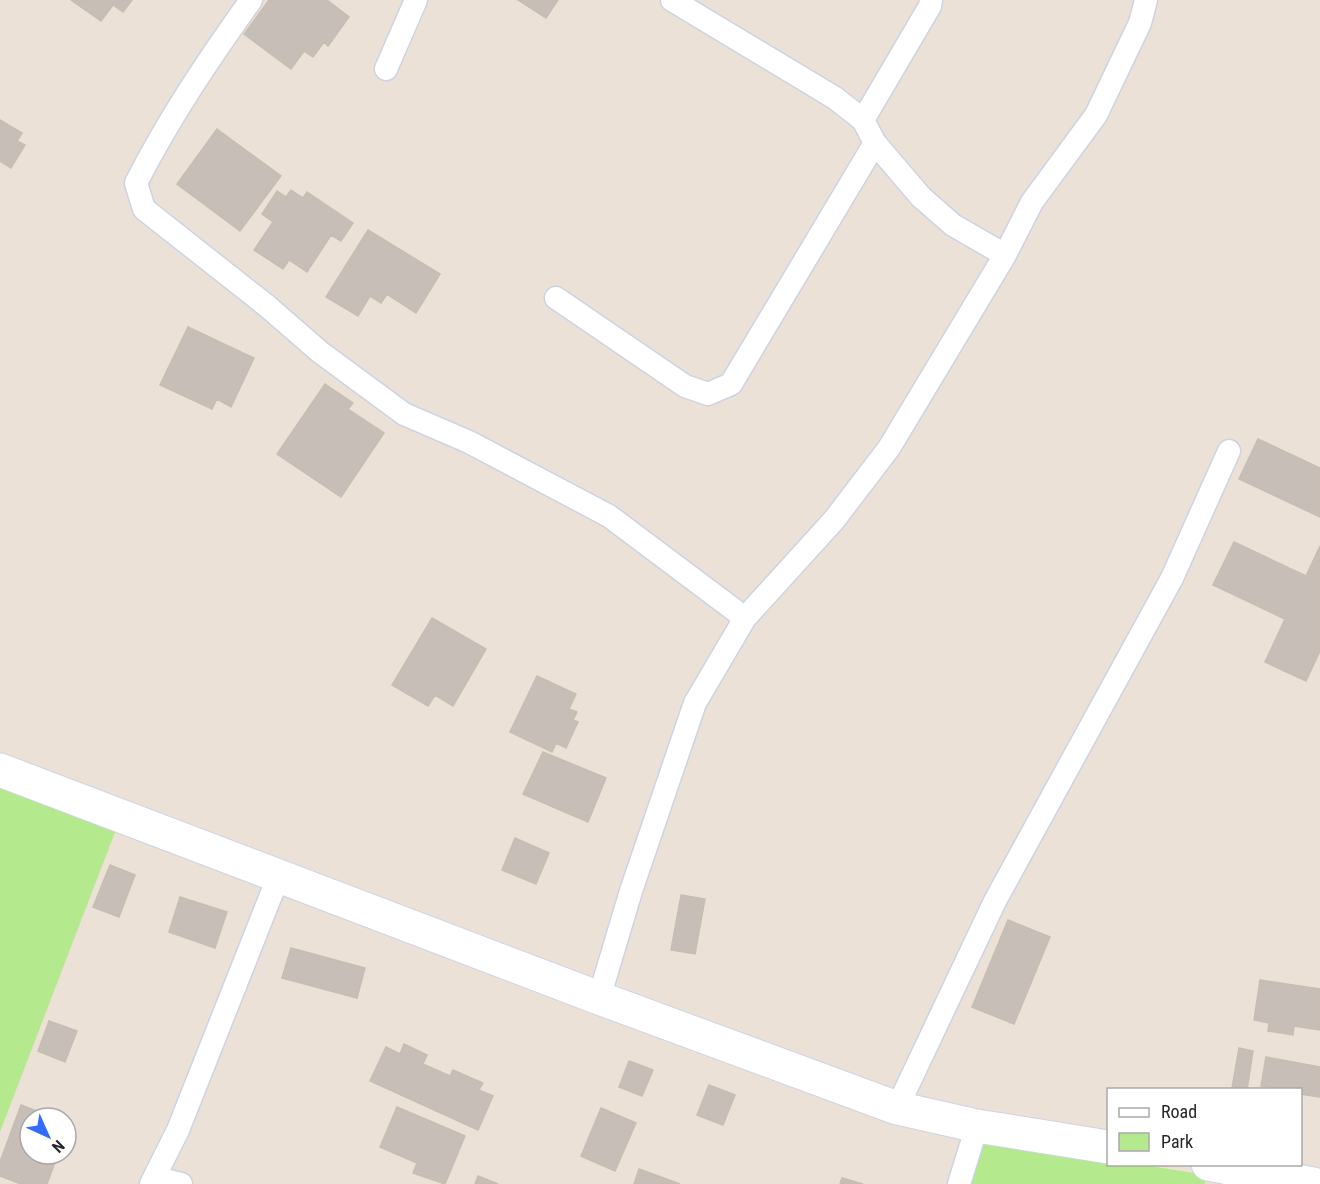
<svg xmlns="http://www.w3.org/2000/svg" width="1320" height="1184" font-family="'Roboto Condensed',sans-serif">
  <rect width="100%" height="100%" fill="#ece1d7"/>
  <path fill="#b5e98d" d="M 0,781 L 117,827 L 0,1132 Z
    M 978,1138 L 1108,1159 L 1108,1164 L 1144,1165 L 1206,1175 L 1205,1184 L 967,1184 Z"/>
  <path fill="#c7beb7" stroke="#c7bdb1" stroke-width="1.5" d="M 71,0 L 132,0 L 123,12 L 113,5 L 101,21 Z
    M 269,0 L 327,0 L 349,17 L 328,46 L 324,42 L 313,57 L 304,51 L 291,69 L 244,34 Z
    M 518,0 L 558,0 L 546,18 Z
    M 0,120 L 22,133 L 17,141 L 25,145 L 11,168 L 0,161 Z
    M 217,129 L 281,176 L 240,231 L 177,184 Z
    M 291,190 L 303,198 L 307,192 L 353,223 L 341,241 L 331,235 L 307,272 L 289,260 L 283,269 L 254,250 L 273,222 L 262,214 L 277,191 L 286,197 Z
    M 368,230 L 440,274 L 416,313 L 387,294 L 381,303 L 370,296 L 358,316 L 326,297 Z
    M 188,327 L 254,358 L 231,407 L 217,399 L 212,409 L 160,385 Z
    M 325,384 L 353,403 L 348,409 L 384,433 L 341,497 L 277,454 Z
    M 1258,439 L 1320,468 L 1320,517 L 1239,479 Z
    M 1234,542 L 1306,576 L 1320,546 L 1320,651 L 1306,681 L 1265,662 L 1285,619 L 1213,585 Z
    M 432,618 L 486,649 L 453,706 L 435,695 L 428,706 L 392,685 Z
    M 537,676 L 576,694 L 569,709 L 577,712 L 573,720 L 578,722 L 566,748 L 556,743 L 552,752 L 510,732 Z
    M 543,752 L 606,778 L 588,822 L 523,794 Z
    M 515,838 L 549,853 L 536,884 L 502,870 Z
    M 110,865 L 135,875 L 119,917 L 93,907 Z
    M 681,895 L 705,899 L 695,954 L 671,950 Z
    M 180,897 L 227,912 L 215,948 L 169,932 Z
    M 1008,920 L 1050,937 L 1014,1024 L 972,1007 Z
    M 291,948 L 365,968 L 357,998 L 282,978 Z
    M 1260,980 L 1320,989 L 1320,1030 L 1294,1026 L 1293,1035 L 1268,1031 L 1269,1023 L 1254,1020 Z
    M 49,1021 L 77,1031 L 65,1062 L 38,1051 Z
    M 404,1044 L 427,1055 L 423,1064 L 450,1076 L 453,1070 L 483,1083 L 479,1090 L 493,1096 L 478,1130 L 370,1081 L 386,1047 L 400,1054 Z
    M 1239,1048 L 1253,1051 L 1247,1090 L 1232,1088 Z
    M 1266,1057 L 1320,1067 L 1320,1097 L 1300,1094 L 1300,1090 L 1261,1086 Z
    M 629,1061 L 653,1070 L 642,1096 L 619,1087 Z
    M 709,1085 L 735,1095 L 723,1125 L 697,1115 Z
    M 21,1105 L 55,1118 L 30,1118 L 30,1154 L 58,1154 L 47,1184 L 21,1184 L 0,1176 L 0,1162 Z
    M 397,1107 L 465,1136 L 445,1184 L 413,1173 L 417,1163 L 380,1147 Z
    M 601,1108 L 636,1123 L 615,1171 L 581,1156 Z
    M 639,1169 L 680,1184 L 634,1184 Z
    M 478,1176 L 498,1184 L 475,1184 Z
    M 842,1178 L 863,1184 L 840,1184 Z"/>
  <g fill="none" stroke-linecap="round" stroke-linejoin="round">
    <g stroke="#ccd3e3" stroke-width="25">
      <path id="street" d="M 251,0 C 209,59 169,118 136,183 L 144,209 L 267,306 L 320,352 L 404,414 L 469,442 L 609,516 L 745,618
        M 672,0 L 835,98 L 863,120 L 875,143 L 921,197 L 953,225 L 1005,255
        M 386,69 L 416,0
        M 863,120 L 930,6 L 931,0
        M 556,298 L 685,386 L 708,394 L 731,384 L 875,143
        M 599,998 L 631,891 L 695,703 L 745,618 L 834,520 L 889,448 L 1005,255 L 1032,202 L 1096,115 L 1140,23 L 1146,0
        M 897,1108 L 995,901 L 1172,578 L 1229,451
        M 156,1178 L 181,1184
        M 151,1184 L 178,1130 L 279,875
        M 959,1184 L 977,1126"/>
    </g>
    <g stroke="#ccd3e3" stroke-width="35">
      <path id="secondary" d="M 0,770 L 599,998 L 897,1108 L 977,1126 L 1108,1147
        M 1208,1164 L 1313,1184"/>
    </g>
    <use href="#street" stroke="#fff" stroke-width="22"/>
    <use href="#secondary" stroke="#fff" stroke-width="33"/>
  </g>
  <rect x="1107" y="1088" width="195" height="78" fill="#ffffff" stroke="#a9a9a9" stroke-width="1.5"/>
  <rect x="1119" y="1108" width="30" height="9" fill="#ffffff" stroke="#a9a9a9" stroke-width="1.5"/>
  <text x="1161" y="1118" font-size="18" fill="#272727">Road</text>
  <rect x="1119" y="1133" width="30" height="18" fill="#b5e98d" stroke="#a9a9a9" stroke-width="1.5"/>
  <text x="1161" y="1148" font-size="18" fill="#272727">Park</text>
  <g transform="translate(48 1136) rotate(135)"><circle r="28" fill="#ffffff" stroke="#a9a9a9" stroke-width="1.5"/>
  <path d="M0-4.5L10 22L0 15L-10 22Z" fill="#316bff"/>
  <text y="-9" font-size="16" font-weight="bold" text-anchor="middle" fill="#272727">N</text>
  </g>
</svg>
